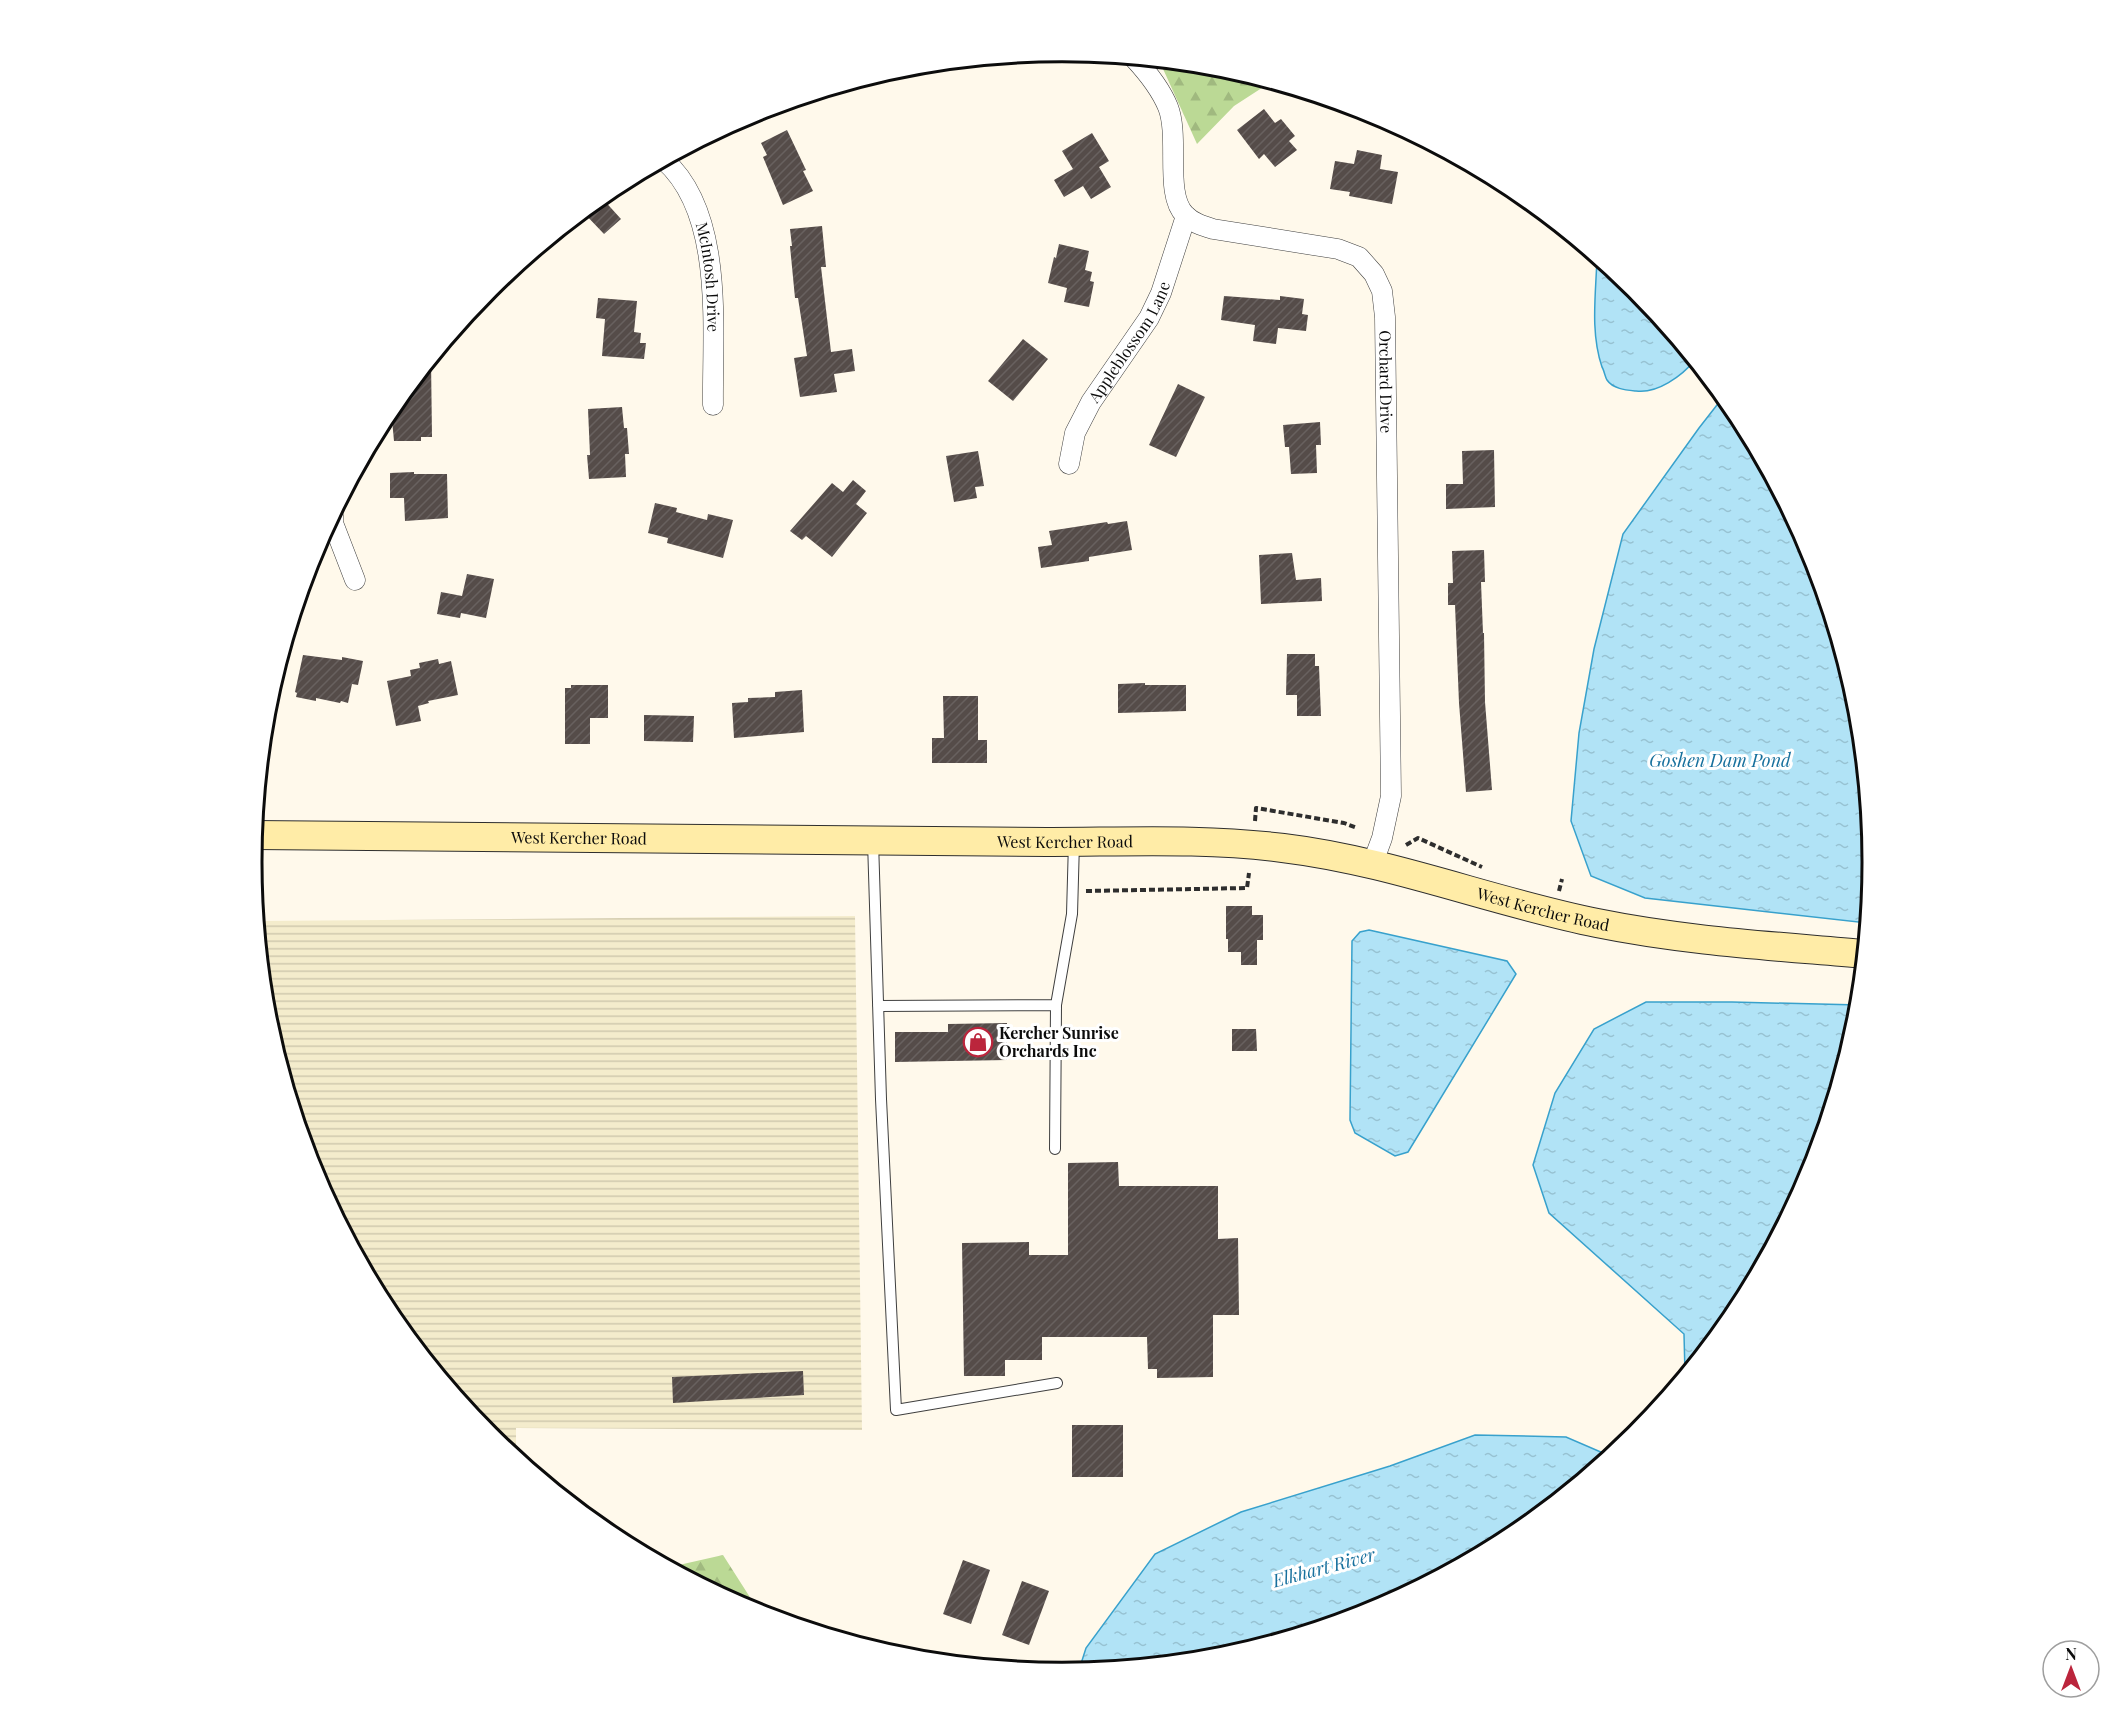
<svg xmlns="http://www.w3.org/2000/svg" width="2125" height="1723" font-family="'Playfair Display',serif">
  <defs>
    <pattern id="farmland-rules" width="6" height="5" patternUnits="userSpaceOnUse" patternTransform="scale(1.5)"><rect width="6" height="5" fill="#f4eccc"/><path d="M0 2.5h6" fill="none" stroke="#d0c9ae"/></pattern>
    <pattern id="forest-firs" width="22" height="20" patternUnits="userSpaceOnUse" patternTransform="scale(1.5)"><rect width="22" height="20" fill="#bbd995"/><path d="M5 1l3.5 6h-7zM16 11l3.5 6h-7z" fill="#a0b97f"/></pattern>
    <pattern id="water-ripples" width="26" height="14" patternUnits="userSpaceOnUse" patternTransform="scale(1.5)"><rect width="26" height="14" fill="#b1e3f6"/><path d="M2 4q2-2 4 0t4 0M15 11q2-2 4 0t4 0" fill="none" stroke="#97c2d2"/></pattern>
    <pattern id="building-hatch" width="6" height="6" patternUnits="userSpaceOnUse" patternTransform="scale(1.5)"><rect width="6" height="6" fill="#554c49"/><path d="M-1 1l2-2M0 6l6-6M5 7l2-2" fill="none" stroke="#68615f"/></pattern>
  </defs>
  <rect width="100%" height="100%" fill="#fff9eb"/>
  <path fill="url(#farmland-rules)" d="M 855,916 L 862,1430 L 516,1428 L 516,1456 L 489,1434 L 388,1312 L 314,1171 L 268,1019 L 258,921 Z"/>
  <path fill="url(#forest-firs)" d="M 1159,60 L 1221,67 L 1271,82 L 1234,106 L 1197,144 Z
    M 723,1555 L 760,1613 L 752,1610 L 670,1567 Z"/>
  <path fill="url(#water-ripples)" stroke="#38a1cc" stroke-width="1.5" d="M 1597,257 L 1636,289 L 1695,360 C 1682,376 1657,394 1636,391 C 1626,390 1613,389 1607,380 C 1605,377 1604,370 1602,367 C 1590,332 1596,293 1597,257 Z
    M 1724,396 L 1737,412 L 1811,552 L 1857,704 L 1873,862 L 1867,923 L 1645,898 L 1591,876 L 1571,821 L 1579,733 L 1594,649 L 1623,534 L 1699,428 Z
    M 1369,930 L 1507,961 L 1516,974 L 1408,1152 L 1395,1156 L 1355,1133 L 1350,1120 L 1352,941 L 1360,932 Z
    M 1646,1002 L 1732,1002 L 1859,1005 L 1857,1020 L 1811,1172 L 1736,1312 L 1685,1374 L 1684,1334 L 1549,1213 L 1533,1165 L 1555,1093 L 1594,1029 Z
    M 1475,1435 L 1566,1437 L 1610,1456 L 1513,1536 L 1372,1610 L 1220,1656 L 1079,1670 L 1086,1648 L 1155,1554 L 1241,1512 L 1390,1466 Z"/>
  <path fill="url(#building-hatch)" d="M 1264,109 L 1275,123 L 1281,119 L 1295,136 L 1289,141 L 1297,150 L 1275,167 L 1264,154 L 1259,159 L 1237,130 Z
    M 787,130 L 806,170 L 803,171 L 813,191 L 783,205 L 763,157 L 767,155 L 761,143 Z
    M 1092,133 L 1109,161 L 1099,167 L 1111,187 L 1091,199 L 1083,186 L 1064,197 L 1054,180 L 1073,169 L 1062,151 Z
    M 1357,150 L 1382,155 L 1380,169 L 1398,172 L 1392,204 L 1349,196 L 1350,192 L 1330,189 L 1335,161 L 1354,164 Z
    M 601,197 L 621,219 L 604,234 L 583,212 Z
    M 822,226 L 826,267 L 821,267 L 831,352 L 852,349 L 855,371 L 834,374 L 837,392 L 800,397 L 794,358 L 807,356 L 798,298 L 795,298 L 790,246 L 792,246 L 790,229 Z
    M 1059,244 L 1089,251 L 1085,270 L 1092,272 L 1090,281 L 1094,282 L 1089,307 L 1064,302 L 1067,288 L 1048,283 L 1054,257 L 1056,258 Z
    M 1224,296 L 1280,300 L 1280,296 L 1304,299 L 1302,314 L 1308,315 L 1306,331 L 1278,328 L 1276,344 L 1253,341 L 1255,325 L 1221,320 Z
    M 598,298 L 637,301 L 634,332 L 641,333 L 640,343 L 646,343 L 644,359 L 602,356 L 605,319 L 596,318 Z
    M 1023,339 L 1048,359 L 1013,401 L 988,381 Z
    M 431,360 L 432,437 L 421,437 L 421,441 L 394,441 L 391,409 Z
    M 1178,384 L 1205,397 L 1176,457 L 1149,445 Z
    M 622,407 L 624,428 L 627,428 L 629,454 L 625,454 L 626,477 L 589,479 L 587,455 L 590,455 L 588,409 Z
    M 1320,422 L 1321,445 L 1316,445 L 1317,473 L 1291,474 L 1289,447 L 1285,447 L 1283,425 Z
    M 1494,450 L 1495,507 L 1446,509 L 1446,484 L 1463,484 L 1462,451 Z
    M 978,451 L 984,486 L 975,487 L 977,498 L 954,502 L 946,456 Z
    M 414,472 L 414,474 L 447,474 L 448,518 L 405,521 L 404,498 L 390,498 L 390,473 Z
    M 853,480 L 866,491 L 856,504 L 867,513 L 832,557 L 806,536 L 802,540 L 790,531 L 832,483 L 843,492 Z
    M 655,503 L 677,508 L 676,512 L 707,520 L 708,514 L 733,520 L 723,558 L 667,543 L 668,538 L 648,533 Z
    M 1127,521 L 1132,550 L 1089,557 L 1089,561 L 1041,568 L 1038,547 L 1052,545 L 1049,531 L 1107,522 L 1108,524 Z
    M 1484,550 L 1485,582 L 1481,582 L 1483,633 L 1484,633 L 1485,702 L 1492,790 L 1466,792 L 1459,703 L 1455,605 L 1448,605 L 1448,583 L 1453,583 L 1452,551 Z
    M 1292,553 L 1296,580 L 1321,578 L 1322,601 L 1261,604 L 1259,555 Z
    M 467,574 L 494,579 L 486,618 L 461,613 L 460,618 L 437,614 L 441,592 L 462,596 Z
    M 1287,654 L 1315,654 L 1315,666 L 1319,666 L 1321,716 L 1297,716 L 1297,695 L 1286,695 Z
    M 303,655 L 342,660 L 342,657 L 363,661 L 358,685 L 352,684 L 348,703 L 341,701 L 340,703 L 316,698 L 316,701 L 296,697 L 297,693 L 295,692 Z
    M 438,659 L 439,664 L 451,661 L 458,695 L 428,701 L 429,703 L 418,706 L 421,721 L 396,726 L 387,681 L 411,676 L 410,670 L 420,668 L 419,663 Z
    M 1145,683 L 1145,685 L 1186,685 L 1186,711 L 1118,713 L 1118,684 Z
    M 571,685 L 608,685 L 608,718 L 590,718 L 590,744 L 565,744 L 565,688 L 571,688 Z
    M 802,690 L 804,732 L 734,738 L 732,703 L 748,702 L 748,698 L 775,697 L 775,692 Z
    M 943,696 L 978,696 L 978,740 L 987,740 L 987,763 L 932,763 L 932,738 L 944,738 Z
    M 644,715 L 694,716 L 693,742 L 644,741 Z
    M 1226,906 L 1252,906 L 1252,915 L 1263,915 L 1263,940 L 1257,940 L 1257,965 L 1241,965 L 1241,952 L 1228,952 L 1228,939 L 1226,939 Z
    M 1007,1023 L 1007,1060 L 895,1062 L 895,1032 L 948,1032 L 948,1024 Z
    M 1232,1029 L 1256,1029 L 1257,1051 L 1232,1051 Z
    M 1118,1162 L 1119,1186 L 1218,1186 L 1218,1239 L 1238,1238 L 1239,1315 L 1213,1315 L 1213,1377 L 1157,1378 L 1157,1369 L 1148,1369 L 1147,1337 L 1042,1337 L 1042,1360 L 1005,1360 L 1005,1376 L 964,1376 L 962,1243 L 1029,1242 L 1029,1255 L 1068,1255 L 1068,1163 Z
    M 803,1371 L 804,1395 L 673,1403 L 672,1377 Z
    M 1072,1425 L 1123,1425 L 1123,1477 L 1072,1477 Z
    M 963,1560 L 990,1570 L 971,1624 L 943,1614 Z
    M 1022,1581 L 1049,1591 L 1029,1645 L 1002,1635 Z"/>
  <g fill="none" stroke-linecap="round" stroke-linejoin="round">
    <g stroke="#3f3f3f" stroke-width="12">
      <path id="service" d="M 873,841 L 881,1099 L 896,1410 L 1057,1383
        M 878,1006 L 1056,1005
        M 1055,1149 L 1056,1005 L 1072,914 L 1074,842"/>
    </g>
    <g stroke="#3f3f3f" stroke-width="21">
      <g id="minor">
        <path id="s1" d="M 1134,58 C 1147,72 1161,90 1168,107 C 1180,138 1164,194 1185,215 C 1193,223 1203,226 1213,229 L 1338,249 L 1359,257 L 1374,274 L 1382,291 L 1385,317 L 1391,796 L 1382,838 L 1372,865"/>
        <path id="s2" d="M 664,160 C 725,214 712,330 713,405"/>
        <path id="s3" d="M 1069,464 L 1075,433 L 1091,402 L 1149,318 L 1161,293 L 1186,216"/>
        <path d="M 333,515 L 333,523 L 355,580"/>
      </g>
    </g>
    <g stroke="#2e2e2e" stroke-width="30">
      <g id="secondary">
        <path id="s4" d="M 255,835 L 1047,842 C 1126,842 1205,838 1283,848 C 1391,861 1492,902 1597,923 C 1685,941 1775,946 1864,954"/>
      </g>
    </g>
    <path stroke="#2e2e2e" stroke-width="4" stroke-dasharray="6 3" stroke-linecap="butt" d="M 1255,821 L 1256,808 L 1344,823 L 1357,828
      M 1406,845 L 1418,838 L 1482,867
      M 1086,891 L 1247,888 L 1249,873
      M 1559,891 L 1562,879"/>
    <use href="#service" stroke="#fff" stroke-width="10"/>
    <use href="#minor" stroke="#fff" stroke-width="20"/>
    <use href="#secondary" stroke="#ffeca7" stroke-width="28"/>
  </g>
  <defs>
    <g id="shop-ring" transform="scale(1.5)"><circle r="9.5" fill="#fff" stroke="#bb253c" stroke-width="1.5"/><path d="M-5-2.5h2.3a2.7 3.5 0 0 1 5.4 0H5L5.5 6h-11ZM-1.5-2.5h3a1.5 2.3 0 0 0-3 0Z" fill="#bb253c"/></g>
  </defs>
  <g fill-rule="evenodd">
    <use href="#shop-ring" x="978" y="1042"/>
  </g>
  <g text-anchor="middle" stroke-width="6" stroke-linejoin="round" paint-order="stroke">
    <g font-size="16" fill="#0c0c0c" stroke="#fff">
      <text dy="6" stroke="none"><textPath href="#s2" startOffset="129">McIntosh Drive</textPath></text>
      <text dy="6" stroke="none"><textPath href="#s3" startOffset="138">Appleblossom Lane</textPath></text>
      <text dy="6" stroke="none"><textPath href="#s1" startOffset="484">Orchard Drive</textPath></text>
      <text dy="6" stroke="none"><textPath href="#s4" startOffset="324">West Kercher Road</textPath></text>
      <text dy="6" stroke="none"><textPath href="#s4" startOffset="810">West Kercher Road</textPath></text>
      <text dy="6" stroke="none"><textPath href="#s4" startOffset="1296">West Kercher Road</textPath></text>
    </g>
    <g font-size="16" font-weight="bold" fill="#0c0c0c" stroke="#fff" text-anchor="start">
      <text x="999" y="1039">Kercher Sunrise<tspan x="999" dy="18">Orchards Inc</tspan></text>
    </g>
    <g font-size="18" font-style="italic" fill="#17709d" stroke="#fff">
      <text x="1720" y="767">Goshen Dam Pond</text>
      <text transform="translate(1324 1568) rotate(-15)" y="6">Elkhart River</text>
    </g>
  </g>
  <path d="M0 0H2125V1723H0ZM262 862a800 800 0 1 1 1600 0a800 800 0 1 1-1600 0Z" fill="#fff" fill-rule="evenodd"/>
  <path fill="none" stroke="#0c0c0c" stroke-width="3" d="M262 862a800 800 0 1 1 1600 0a800 800 0 1 1-1600 0Z"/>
  <g transform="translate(2071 1669)"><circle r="28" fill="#ffffff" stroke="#9e9e9e" stroke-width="1.5"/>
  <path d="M0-4.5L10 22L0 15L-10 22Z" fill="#bb253c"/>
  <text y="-9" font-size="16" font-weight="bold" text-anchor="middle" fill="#0c0c0c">N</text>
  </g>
</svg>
